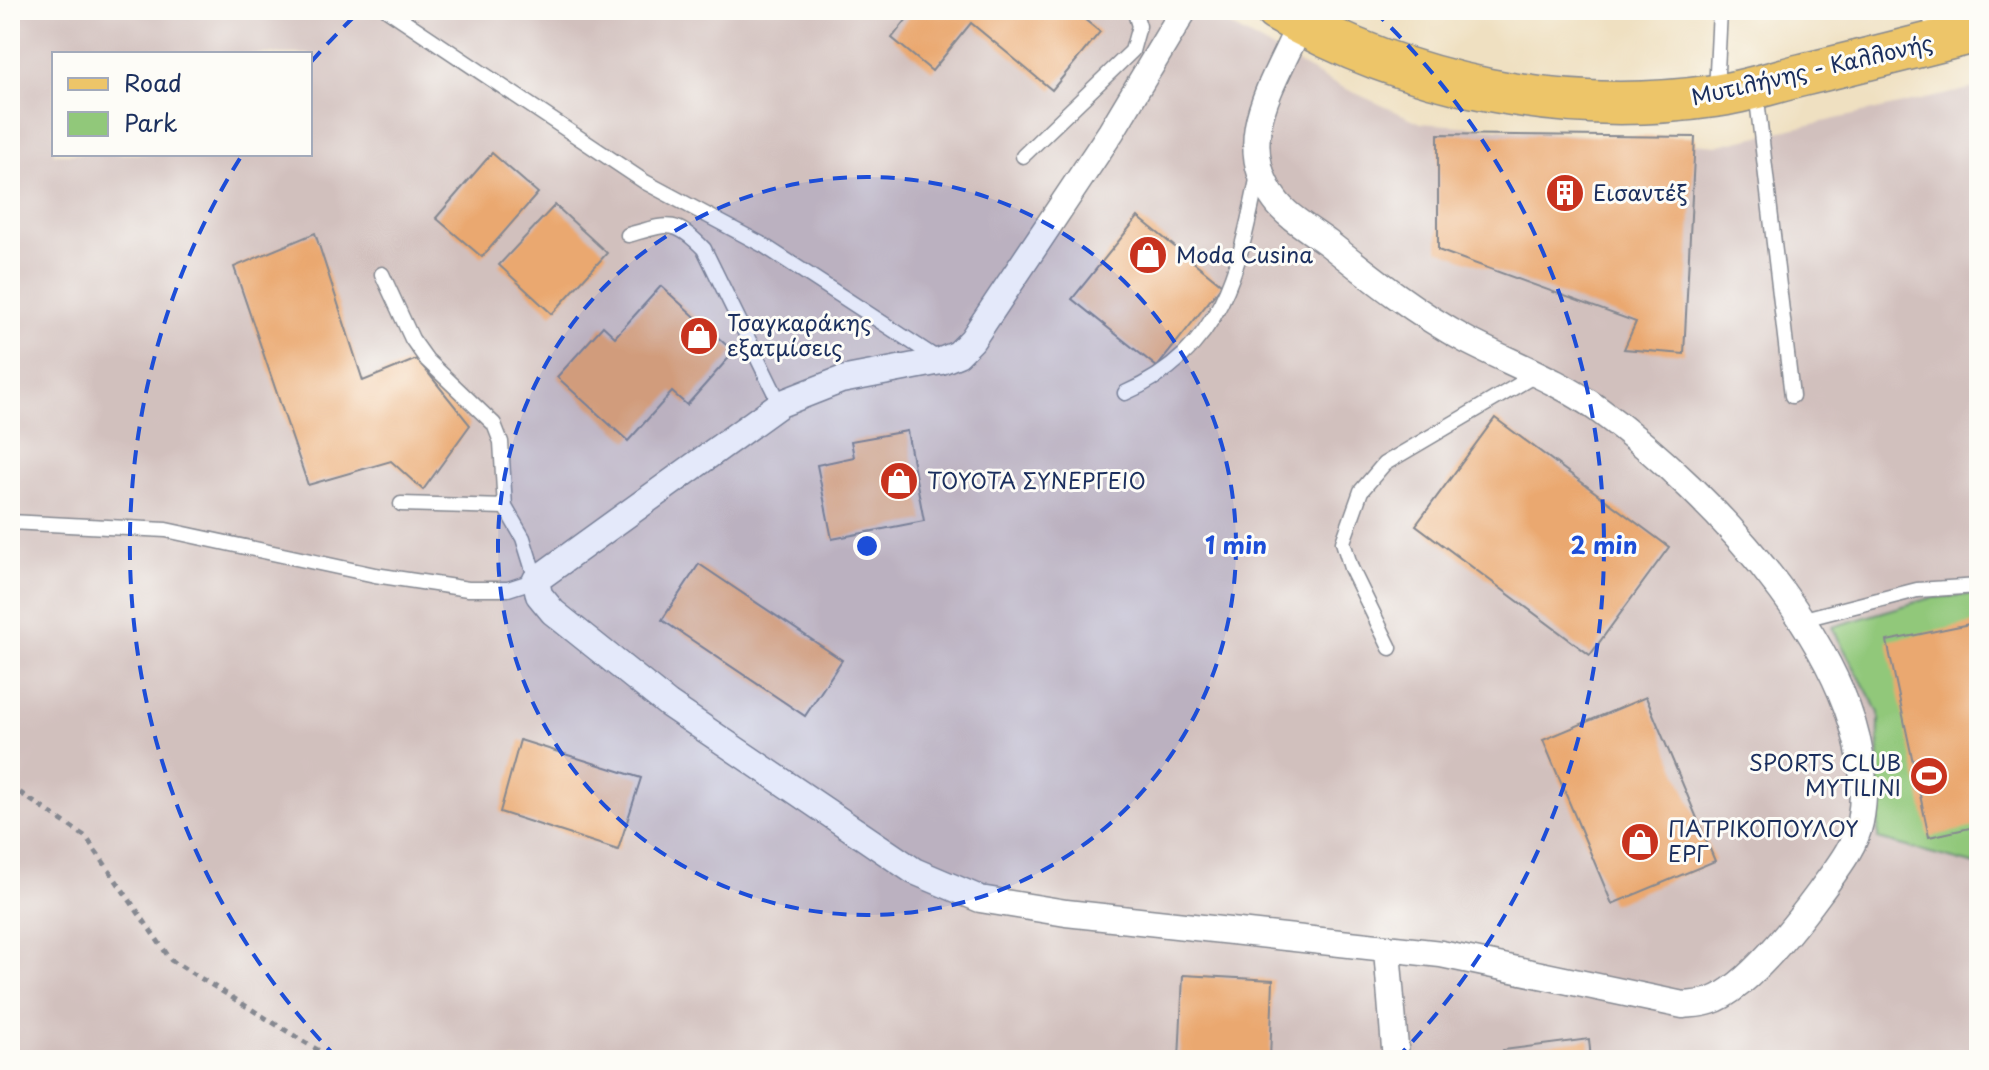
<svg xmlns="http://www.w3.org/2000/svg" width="1989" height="1070" font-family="'Playpen Sans',sans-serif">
  <rect width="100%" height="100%" fill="#fdfcf7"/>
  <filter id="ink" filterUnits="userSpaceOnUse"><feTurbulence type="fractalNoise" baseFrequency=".0125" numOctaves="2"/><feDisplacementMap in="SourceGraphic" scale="16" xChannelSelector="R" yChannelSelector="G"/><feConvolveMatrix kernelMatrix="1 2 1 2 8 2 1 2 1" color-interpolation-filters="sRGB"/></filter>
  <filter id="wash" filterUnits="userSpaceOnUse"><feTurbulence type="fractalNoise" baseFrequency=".006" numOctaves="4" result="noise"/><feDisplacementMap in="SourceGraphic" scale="32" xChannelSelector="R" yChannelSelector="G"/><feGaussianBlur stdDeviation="1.8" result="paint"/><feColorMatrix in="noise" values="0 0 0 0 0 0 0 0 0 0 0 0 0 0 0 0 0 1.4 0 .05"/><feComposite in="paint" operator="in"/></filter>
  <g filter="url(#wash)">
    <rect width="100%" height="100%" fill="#efe0c1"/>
    <path fill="#d1c0bd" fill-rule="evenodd" d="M 10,10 L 1202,10 L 1331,82 L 1421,123 L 1719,145 L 1979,87 L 1979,1060 L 10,1060 ZM 54,54 L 310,54 L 310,154 L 54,154 Z"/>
    <path fill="#91c87a" stroke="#567c6c" stroke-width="2" d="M 1979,594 L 1979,866 L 1878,839 L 1879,713 L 1832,627 L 1930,598 Z"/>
    <g id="blocks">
      <path fill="#eaa870" d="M 914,10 L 1073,10 L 1100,32 L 1052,90 L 971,23 L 932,71 L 892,38 Z
        M 1438,134 L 1695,137 L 1684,354 L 1624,349 L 1636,322 L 1438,250 Z
        M 492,153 L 538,193 L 482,257 L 436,218 Z
        M 555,205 L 607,253 L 552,314 L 499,265 Z
        M 1138,217 L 1222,285 L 1157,367 L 1072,299 Z
        M 315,233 L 363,381 L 417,359 L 470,425 L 423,490 L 391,461 L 308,485 L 234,267 Z
        M 661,286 L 734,352 L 687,405 L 672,392 L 628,441 L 557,377 L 603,326 L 615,337 Z
        M 1495,418 L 1669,547 L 1590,655 L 1416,525 Z
        M 907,431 L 924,521 L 832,539 L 817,465 L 854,457 L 851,441 Z
        M 699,564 L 842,660 L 805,716 L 662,620 Z
        M 1979,622 L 1979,826 L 1929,837 L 1887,641 Z
        M 1646,697 L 1715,861 L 1612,904 L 1543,740 Z
        M 520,740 L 641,778 L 618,850 L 500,812 Z
        M 1183,975 L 1273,980 L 1270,1060 L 1179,1060 Z
        M 1589,1039 L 1591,1060 L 1504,1060 L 1503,1050 Z"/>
    </g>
  </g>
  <g filter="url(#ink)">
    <use href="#blocks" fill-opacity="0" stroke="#858890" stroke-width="2"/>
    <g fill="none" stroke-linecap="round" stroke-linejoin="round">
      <g stroke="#858890" stroke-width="17">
        <path id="lane" d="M 388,10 L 645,182 L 763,245 L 941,361
          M 1927,10 L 1939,39
          M 1756,91 L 1792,396
          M 1716,92 L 1720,10
          M 1023,156 L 1132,51 L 1139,26 L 1134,10
          M 628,235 C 667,224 674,218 704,249 L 780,404
          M 1125,393 C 1222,351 1239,269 1258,175
          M 401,504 L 505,507
          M 10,522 L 166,530 L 375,575 L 468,589 L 508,589 L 536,580 L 523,538 L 505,507 L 501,442 L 494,424 L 427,360 L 412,339 L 382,274
          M 1800,620 L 1917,590 L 1979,586
          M 1390,648 L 1351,568 L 1343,542 L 1361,491 L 1384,464 L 1537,374"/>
      </g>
      <g stroke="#858890" stroke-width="29">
        <path id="street" d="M 1184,10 L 1111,132 L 972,340 L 958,354 L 941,361 L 841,380 L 780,404 L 536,580 L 539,595 L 553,612 L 668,704 L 914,871 L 980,899 L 1066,913 L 1441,954 L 1683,1005 C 1692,1004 1702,1004 1710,1001 C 1746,990 1798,922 1820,892 C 1835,871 1855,847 1860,822 C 1889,675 1708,489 1599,410 C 1558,380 1510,363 1466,340 C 1416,313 1372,278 1328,243 C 1311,230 1287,217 1275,200 C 1231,140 1275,82 1300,24
          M 1387,950 L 1396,1060"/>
      </g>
      <g stroke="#858890" stroke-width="45">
        <path id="primary" d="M 1276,10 C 1407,86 1564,118 1714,96 C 1744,92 1773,82 1802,75 C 1861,61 1920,46 1979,31"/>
      </g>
      <path stroke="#858890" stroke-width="5" stroke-dasharray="6 6" stroke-linecap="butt" d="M 10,786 L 86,837 L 171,960 L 334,1060"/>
      <use href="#lane" stroke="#fff" stroke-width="14"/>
      <use href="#street" stroke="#fff" stroke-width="26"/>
      <use href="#primary" stroke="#edc569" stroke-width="42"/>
    </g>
  </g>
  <circle cx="867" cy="546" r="369" fill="#1d4ed8" fill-opacity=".12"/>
  <g fill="none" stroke="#1d4ed8" stroke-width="4" stroke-dasharray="14 10">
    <circle cx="867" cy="546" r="369"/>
    <path d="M337 1058A737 737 0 0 1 242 155M311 62A737 737 0 0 1 360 11M1374 11A737 737 0 0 1 1397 1058"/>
  </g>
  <defs>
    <g id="building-disc" transform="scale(2)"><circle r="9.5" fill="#c8321e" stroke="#fdfcf7"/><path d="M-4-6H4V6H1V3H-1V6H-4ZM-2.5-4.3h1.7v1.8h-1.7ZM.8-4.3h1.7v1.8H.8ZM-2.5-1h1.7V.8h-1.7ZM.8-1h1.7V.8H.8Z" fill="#fff"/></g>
    <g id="shop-disc" transform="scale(2)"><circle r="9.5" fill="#c8321e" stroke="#fdfcf7"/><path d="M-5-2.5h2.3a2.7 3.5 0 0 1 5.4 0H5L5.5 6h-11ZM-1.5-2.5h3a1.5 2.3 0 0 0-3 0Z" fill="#fff"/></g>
    <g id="stadium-disc" transform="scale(2)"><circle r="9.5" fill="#c8321e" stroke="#fdfcf7"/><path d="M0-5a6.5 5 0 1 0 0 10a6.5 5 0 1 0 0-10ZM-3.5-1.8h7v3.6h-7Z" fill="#fff"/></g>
  </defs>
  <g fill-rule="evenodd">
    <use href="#building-disc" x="1565" y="193"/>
    <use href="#shop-disc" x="1148" y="255"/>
    <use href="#shop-disc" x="699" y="336"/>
    <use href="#shop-disc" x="899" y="481"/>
    <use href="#stadium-disc" x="1929" y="776"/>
    <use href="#shop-disc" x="1640" y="842"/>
  </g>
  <g text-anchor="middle" stroke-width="6" stroke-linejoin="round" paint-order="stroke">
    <g font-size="22" fill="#1b2f5e" stroke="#fdfcf7">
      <text transform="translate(1812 70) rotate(-13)" y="8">Μυτιλήνης - Καλλονής</text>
    </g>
    <g font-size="22" fill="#1b2f5e" stroke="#fdfcf7" text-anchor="start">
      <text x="1593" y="201">Εισαντέξ</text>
      <text x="1176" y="263">Moda Cusina</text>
      <text x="727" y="331">Τσαγκαράκης<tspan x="727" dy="25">εξατμίσεις</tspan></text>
      <text x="927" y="489">ΤΟΥΟΤΑ ΣΥΝΕΡΓΕΙΟ</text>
      <text x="1901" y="771" text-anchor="end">SPORTS CLUB<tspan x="1901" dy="25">MYTILINI</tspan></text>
      <text x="1668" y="837">ΠΑΤΡΙΚΟΠΟΥΛΟΥ<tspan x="1668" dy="25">ΕΡΓ</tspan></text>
    </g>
  </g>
  <circle cx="867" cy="546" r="12" fill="#1d4ed8" stroke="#fdfcf7" stroke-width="4"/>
  <g font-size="24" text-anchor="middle" font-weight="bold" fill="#1d4ed8" stroke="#fdfcf7" stroke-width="6" stroke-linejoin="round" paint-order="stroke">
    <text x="1236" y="554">1 min</text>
    <text x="1604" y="554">2 min</text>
  </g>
  <rect width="1989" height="1070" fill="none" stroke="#fdfcf7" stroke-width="40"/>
  <rect x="52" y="52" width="260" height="104" fill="#fdfcf7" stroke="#a3aaba" stroke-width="2"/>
  <rect x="68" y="78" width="40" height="12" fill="#edc569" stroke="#a3aaba" stroke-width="2"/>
  <text x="124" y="92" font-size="24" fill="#1b2f5e">Road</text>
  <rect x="68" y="112" width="40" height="24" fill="#91c87a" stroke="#a3aaba" stroke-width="2"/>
  <text x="124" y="132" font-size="24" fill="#1b2f5e">Park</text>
</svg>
